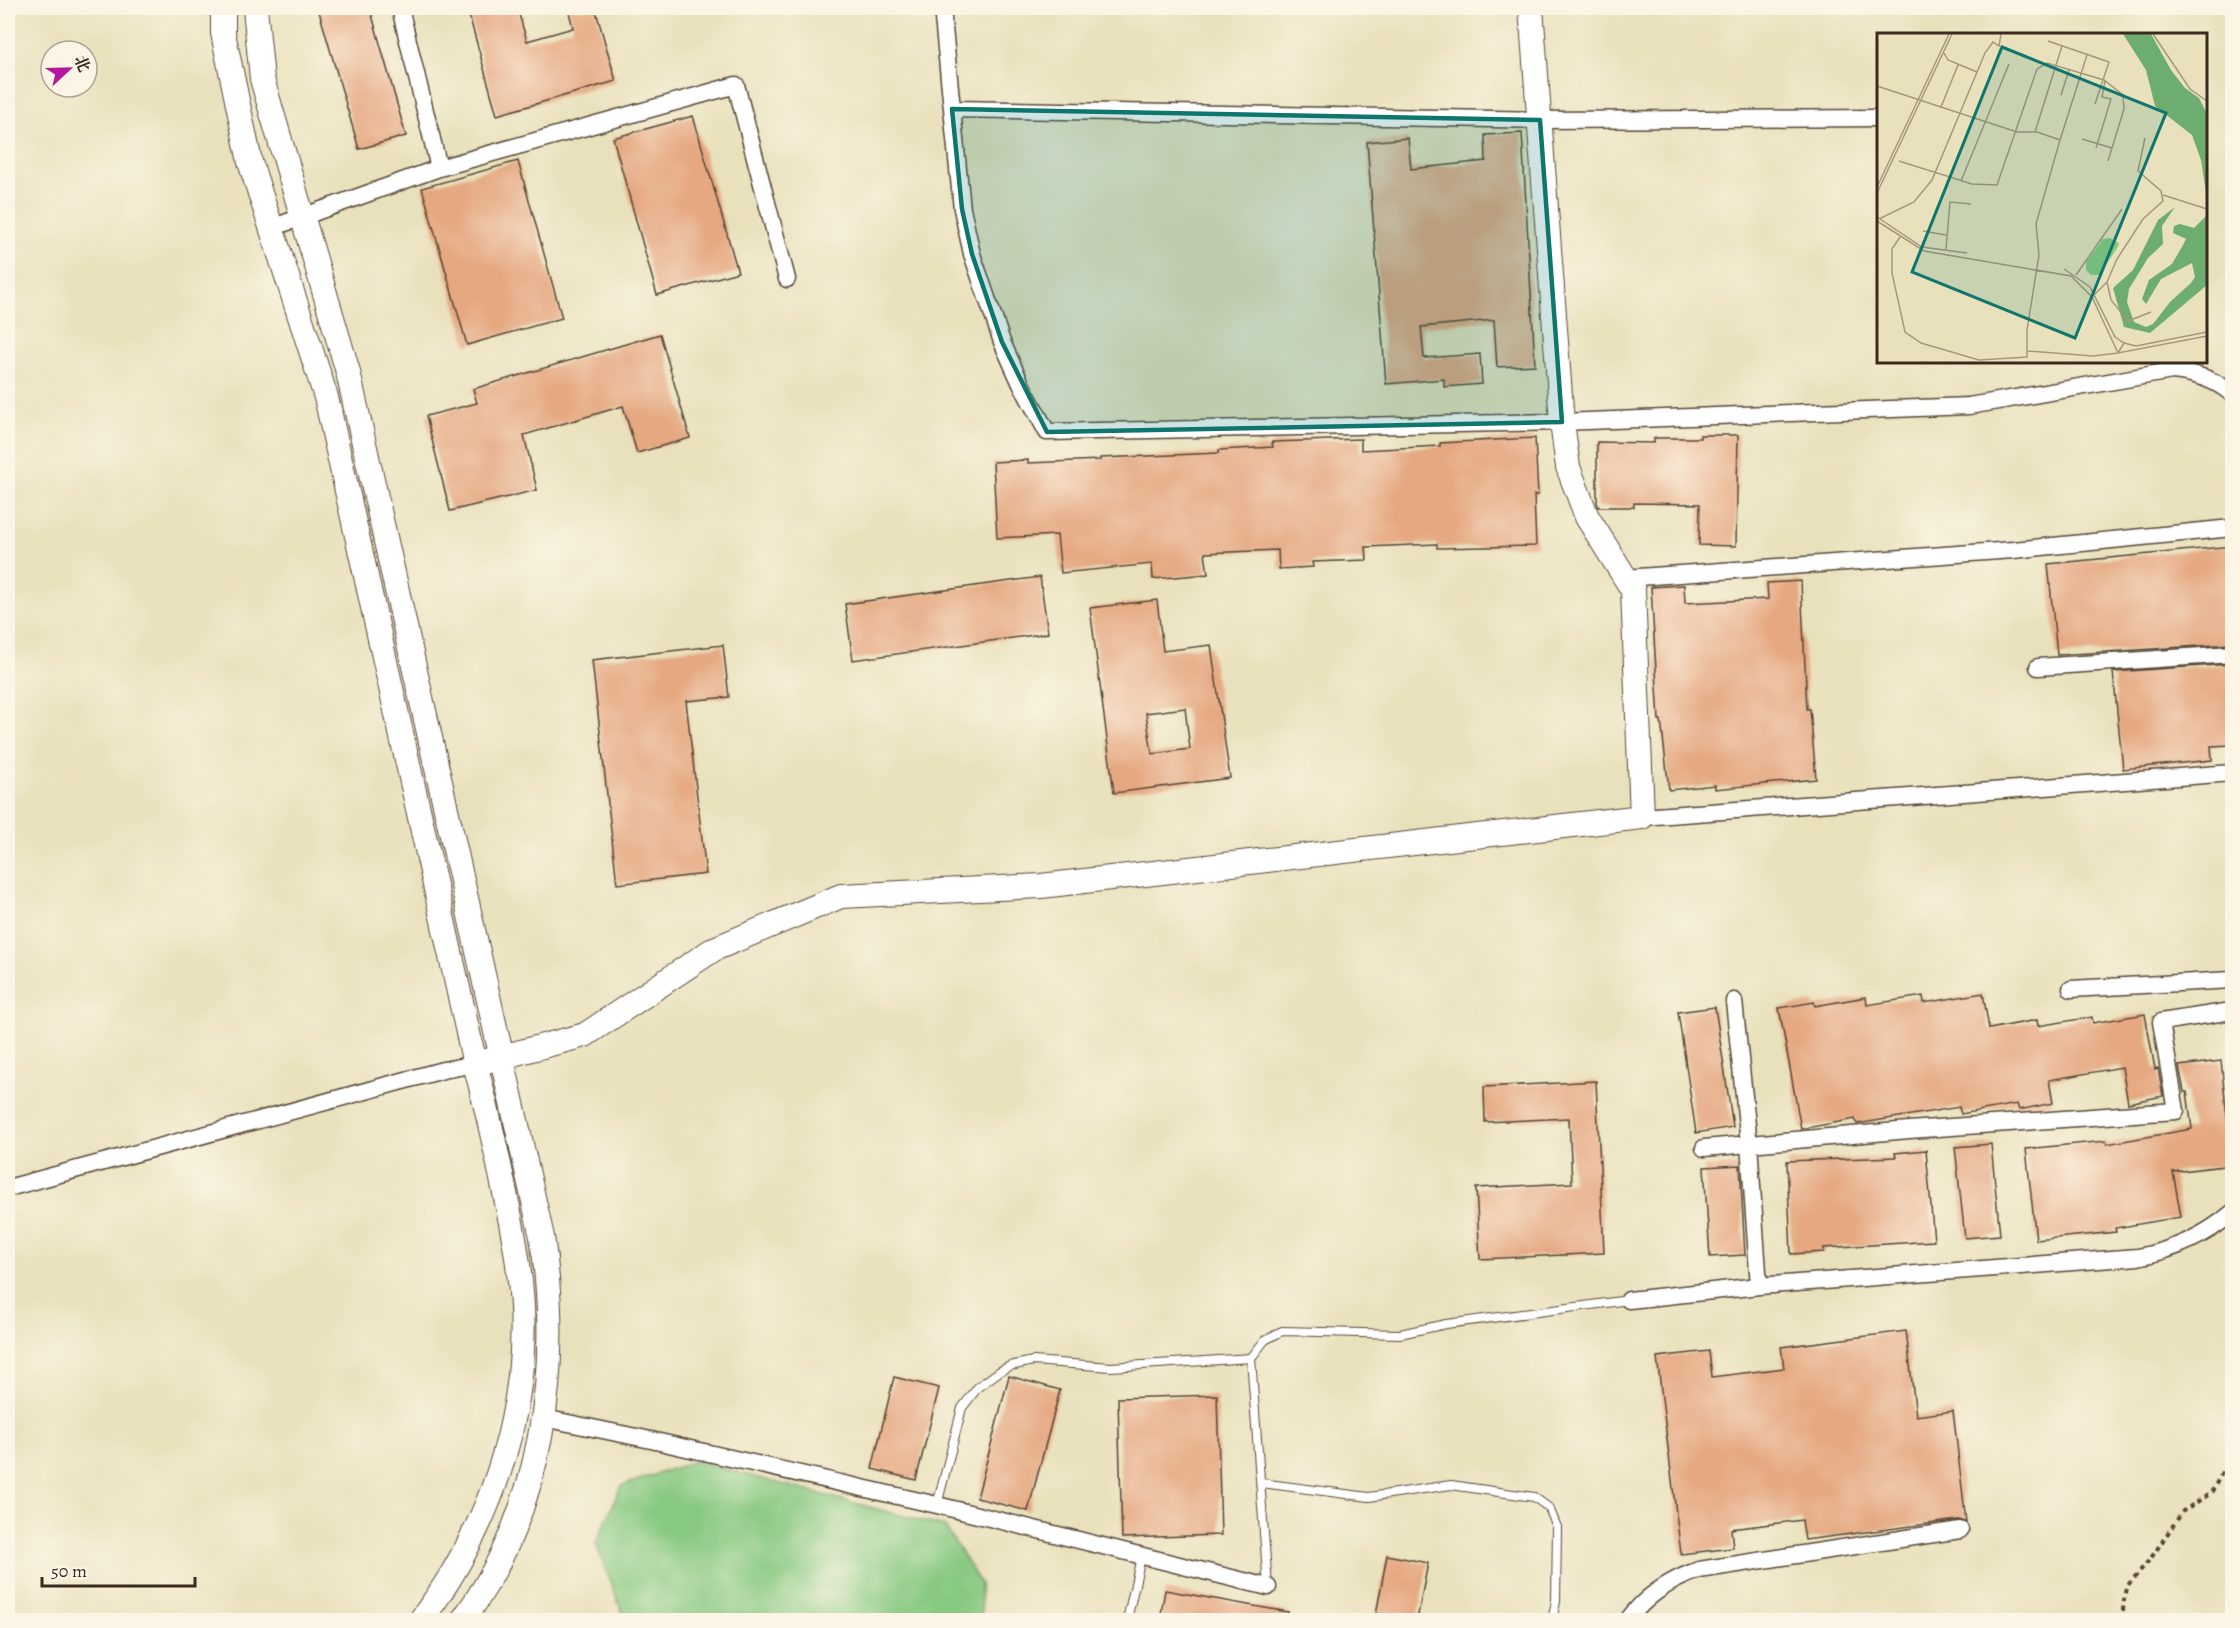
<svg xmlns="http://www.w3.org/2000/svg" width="2240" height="1628" font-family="Alegreya,'Noto Serif SC',serif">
  <rect width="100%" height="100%" fill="#fcf5e5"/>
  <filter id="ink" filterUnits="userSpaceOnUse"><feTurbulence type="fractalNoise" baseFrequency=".0167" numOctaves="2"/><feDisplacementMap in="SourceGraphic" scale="12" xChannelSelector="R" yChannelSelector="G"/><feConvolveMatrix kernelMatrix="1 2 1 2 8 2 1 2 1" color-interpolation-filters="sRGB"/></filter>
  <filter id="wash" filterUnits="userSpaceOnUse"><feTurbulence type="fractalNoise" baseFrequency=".008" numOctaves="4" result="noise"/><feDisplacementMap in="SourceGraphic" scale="24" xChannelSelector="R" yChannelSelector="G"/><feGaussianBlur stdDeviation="1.35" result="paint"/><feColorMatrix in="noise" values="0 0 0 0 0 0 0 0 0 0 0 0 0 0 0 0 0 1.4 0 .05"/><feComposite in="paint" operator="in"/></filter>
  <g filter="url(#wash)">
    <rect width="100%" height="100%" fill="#e9e1bc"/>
    <path fill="#87c981" stroke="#617a50" stroke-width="1.5" d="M 695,1461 L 945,1527 L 980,1583 L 982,1620 L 651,1620 L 623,1614 L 596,1544 L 621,1486 Z"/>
    <g id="blocks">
      <path fill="#e5a881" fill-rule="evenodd" d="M 318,8 L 370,8 L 406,136 L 359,149 Z
        M 467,8 L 517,8 L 527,41 L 573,28 L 568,8 L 595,8 L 616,81 L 497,115 Z
        M 693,116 L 738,272 L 657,295 L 613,138 Z
        M 1522,133 L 1535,365 L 1497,367 L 1494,320 L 1421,327 L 1424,358 L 1480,354 L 1482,384 L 1444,387 L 1444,379 L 1386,384 L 1367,142 L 1408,138 L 1411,169 L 1486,161 L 1485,135 Z
        M 518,161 L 562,318 L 467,345 L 422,188 Z
        M 660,334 L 690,438 L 637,453 L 623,406 L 524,435 L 537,490 L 450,511 L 426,416 L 477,403 L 473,389 Z
        M 1700,435 L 1738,435 L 1736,546 L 1699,545 L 1700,504 L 1634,503 L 1634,507 L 1598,507 L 1597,502 L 1597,442 L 1654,443 L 1654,438 L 1700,438 Z
        M 1535,438 L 1538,495 L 1534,495 L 1536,546 L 1437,548 L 1437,544 L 1366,547 L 1367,560 L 1312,562 L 1313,567 L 1279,569 L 1278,550 L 1205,553 L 1208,574 L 1153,579 L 1152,564 L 1061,573 L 1057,535 L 997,538 L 993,462 L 1028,460 L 1028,463 L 1100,460 L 1100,458 L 1219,453 L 1219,450 L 1273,447 L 1272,442 L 1361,439 L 1361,450 L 1440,446 L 1440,443 Z
        M 2232,546 L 2232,644 L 2057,655 L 2048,564 Z
        M 1040,577 L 1048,633 L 853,660 L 845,604 Z
        M 1801,581 L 1807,709 L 1810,709 L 1816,779 L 1715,789 L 1715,785 L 1669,790 L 1661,720 L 1659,720 L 1651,587 L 1684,585 L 1685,603 L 1768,599 L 1767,583 Z
        M 1157,600 L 1163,651 L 1211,645 L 1230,778 L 1114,793 L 1090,608 ZM 1185,708 L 1190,749 L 1152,754 L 1146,713 Z
        M 723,645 L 729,697 L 686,701 L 706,874 L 617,884 L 592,660 Z
        M 2232,664 L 2232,745 L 2211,746 L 2212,760 L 2123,769 L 2113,672 Z
        M 1983,993 L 1989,1029 L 2037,1020 L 2038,1026 L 2092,1017 L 2093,1023 L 2145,1014 L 2155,1069 L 2158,1068 L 2163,1096 L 2128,1103 L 2122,1067 L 2049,1080 L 2053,1103 L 2019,1110 L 2017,1104 L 1961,1114 L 1959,1107 L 1857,1124 L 1855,1119 L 1801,1129 L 1779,1008 L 1814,1002 L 1815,1006 L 1866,997 L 1867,1005 L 1923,996 L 1924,1003 Z
        M 1715,1007 L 1733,1127 L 1696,1133 L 1678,1012 Z
        M 2221,1061 L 2232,1165 L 2173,1172 L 2181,1217 L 2115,1228 L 2116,1232 L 2036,1240 L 2026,1149 L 2106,1141 L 2107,1144 L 2192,1129 L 2187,1092 L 2184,1092 L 2179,1066 Z
        M 1596,1081 L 1604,1253 L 1480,1259 L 1476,1188 L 1572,1183 L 1569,1118 L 1485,1122 L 1484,1087 Z
        M 1991,1144 L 2000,1235 L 1965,1238 L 1955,1147 Z
        M 1926,1150 L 1934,1241 L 1824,1248 L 1824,1252 L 1791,1254 L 1787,1161 L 1896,1157 L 1895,1153 Z
        M 1740,1165 L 1745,1255 L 1710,1257 L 1704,1167 Z
        M 1906,1331 L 1916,1416 L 1953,1411 L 1966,1522 L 1958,1520 L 1805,1540 L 1802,1520 L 1731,1529 L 1733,1548 L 1681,1554 L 1657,1357 L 1709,1351 L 1712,1377 L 1784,1368 L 1781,1347 Z
        M 1009,1376 L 1060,1390 L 1028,1511 L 977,1498 Z
        M 894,1377 L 939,1388 L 916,1480 L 872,1469 Z
        M 1217,1395 L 1221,1535 L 1122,1538 L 1118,1398 Z
        M 1387,1555 L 1428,1563 L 1417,1620 L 1375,1620 Z
        M 1165,1590 L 1288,1612 L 1288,1620 L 1160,1620 Z"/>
    </g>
  </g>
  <g filter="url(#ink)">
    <use href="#blocks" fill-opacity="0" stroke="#554536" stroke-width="1.5"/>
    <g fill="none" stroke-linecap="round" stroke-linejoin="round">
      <g stroke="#554536" stroke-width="10">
        <path id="lane" d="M 1251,1358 L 1265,1340 L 1282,1331 L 1400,1334 L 1446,1324 L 1629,1300
          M 1261,1483 L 1369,1497 L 1451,1485 L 1534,1497 L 1549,1508 L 1557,1527 L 1556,1602 L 1552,1620
          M 937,1505 L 962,1408 L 978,1387 L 1000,1371 L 1010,1366 L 1033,1361 L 1111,1367 L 1251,1358 L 1268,1587
          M 1127,1620 L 1141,1557"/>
      </g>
      <g stroke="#554536" stroke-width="19">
        <path id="street" d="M 400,8 L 439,168
          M 942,8 L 962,209 L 972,254 L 1002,342 L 1021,384 L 1047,432 L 1562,422 L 1969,406 L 2172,371 C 2194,373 2215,379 2232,394
          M 952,109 L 1540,120 L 1878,118
          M 271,228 L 439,168 L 736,85 L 787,279
          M 1625,578 L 2013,550 L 2232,528
          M 2038,667 L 2232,654
          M 1642,817 L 2232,773
          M 2071,989 L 2232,980
          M 1734,1001 L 1749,1144 L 1759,1286
          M 1704,1148 L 1909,1130 L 2176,1111 L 2161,1022 L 2232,1011
          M 8,1188 L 443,1070 L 475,1064
          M 1629,1300 L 1759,1286 L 2138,1257 C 2174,1250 2204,1237 2232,1213
          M 544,1418 L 651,1440 L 937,1505 L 1268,1587
          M 1628,1620 C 1646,1595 1670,1580 1699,1570 L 1960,1530"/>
      </g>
      <g stroke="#554536" stroke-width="26">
        <path id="secondary" d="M 223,8 L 223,33 L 250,162 L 326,397 L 475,1064 C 487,1107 496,1150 505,1193 C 513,1231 520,1267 522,1306 C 528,1419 488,1531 421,1620
          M 255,8 L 262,79 L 348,372 L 542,1237 C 562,1369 543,1510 463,1620
          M 475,1064 L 585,1035 L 714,949 L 841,896 L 1041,886 L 1642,817 L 1633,590 L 1587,517 L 1568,467 L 1562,422 L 1531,8"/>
      </g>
      <path stroke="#554536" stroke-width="4" stroke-dasharray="4.5 4.5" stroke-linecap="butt" d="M 2122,1620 L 2124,1600 L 2128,1585 L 2151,1558 L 2183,1511 L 2211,1493 L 2232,1455"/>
      <use href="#lane" stroke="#fff" stroke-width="8"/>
      <use href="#street" stroke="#fff" stroke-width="16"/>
      <use href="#secondary" stroke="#fff" stroke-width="24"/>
    </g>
  </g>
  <path fill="#0f766e" fill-opacity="0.2" stroke="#0f766e" stroke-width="4.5" stroke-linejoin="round" d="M 952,109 L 1540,120 L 1562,422 L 1047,432 L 1002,342 L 972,254 L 962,209 Z"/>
  <g transform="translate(1877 33)">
    <rect width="330" height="330" fill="#e9e1bc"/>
    <path d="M 233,205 L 242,210 L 241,214 L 222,242 L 214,242 L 209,237 L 209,229 L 226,206 Z" fill="#87c981"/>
    <path d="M 246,1 L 274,1 L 294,37 L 308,55 L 322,65 L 330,81 L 330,166 L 324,127 L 315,102 L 278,73 L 269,37 ZM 298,174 L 285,193 L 286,211 L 271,225 L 252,256 L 250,269 L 257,289 L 269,294 L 276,291 L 293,269 L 314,250 L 318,244 L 315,230 L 284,246 L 269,271 L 265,266 L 272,247 L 295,231 L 306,212 L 309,206 L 296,200 L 297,193 L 303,191 L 317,195 L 330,182 L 330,252 L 273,300 L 247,294 L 236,255 L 256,237 L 281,187 Z" fill="#6dad6f"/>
    <path fill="none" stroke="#a3987d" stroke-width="1.5" d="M 276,1 L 313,56 L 330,68M 171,8 L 232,29 L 218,71M 67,20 L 71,27 L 100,39M 0,53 L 140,99 L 160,99 L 183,107 L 159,191 L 162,222 L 150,297 L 150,324 L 102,327 L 44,310 L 28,299 L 15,240 L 15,216 L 23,204M 184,62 L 192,37M 64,74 L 81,32M 158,99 L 185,13M 205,106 L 235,115M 183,107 L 210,22M 219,115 L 234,66 L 225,64 L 228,48M 22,128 L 95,151 L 120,152 L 160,36 L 170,30 L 227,47 L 246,62 L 247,76 L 231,128M 84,148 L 132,31M 0,154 L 72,1M 0,160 L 75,1M 286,162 L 330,176M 0,184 L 45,214 L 90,220M 2,186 L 37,169 L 55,147 L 108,20 L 116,9 L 122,13 L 124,1M 0,188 L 47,218 L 194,243 L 215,264 L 241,320 L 330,303M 46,198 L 69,202M 69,216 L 73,169 L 94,171M 187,236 L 213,254 L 238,304 L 247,310 L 259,313 L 330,299M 199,242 L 245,176M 230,249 L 234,267 L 251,288 L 274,279M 216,263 L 230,249 L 240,226 L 266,186 L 286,168 L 284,158 L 261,138 L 268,105M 151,318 L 216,323 L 241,320 L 247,310"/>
    <path fill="#0f766e" fill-opacity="0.15" stroke="#0f766e" stroke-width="3" d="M 125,14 L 289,80 L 198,305 L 35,239 Z"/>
    <rect width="330" height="330" fill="none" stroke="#3b2a1e" stroke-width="3"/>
  </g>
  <rect width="2240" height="1628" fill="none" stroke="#fcf5e5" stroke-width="30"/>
  <g transform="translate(69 69) rotate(68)"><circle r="28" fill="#fcf5e5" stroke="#afa495" stroke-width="1.5"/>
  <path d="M0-4.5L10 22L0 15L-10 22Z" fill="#b5179e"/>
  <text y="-9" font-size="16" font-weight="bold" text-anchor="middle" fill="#3b2a1e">北</text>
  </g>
  <path d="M42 1577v9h153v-9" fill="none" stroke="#3b2a1e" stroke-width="3"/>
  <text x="51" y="1577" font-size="18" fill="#3b2a1e" stroke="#fcf5e5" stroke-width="4.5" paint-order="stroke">50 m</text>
</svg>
